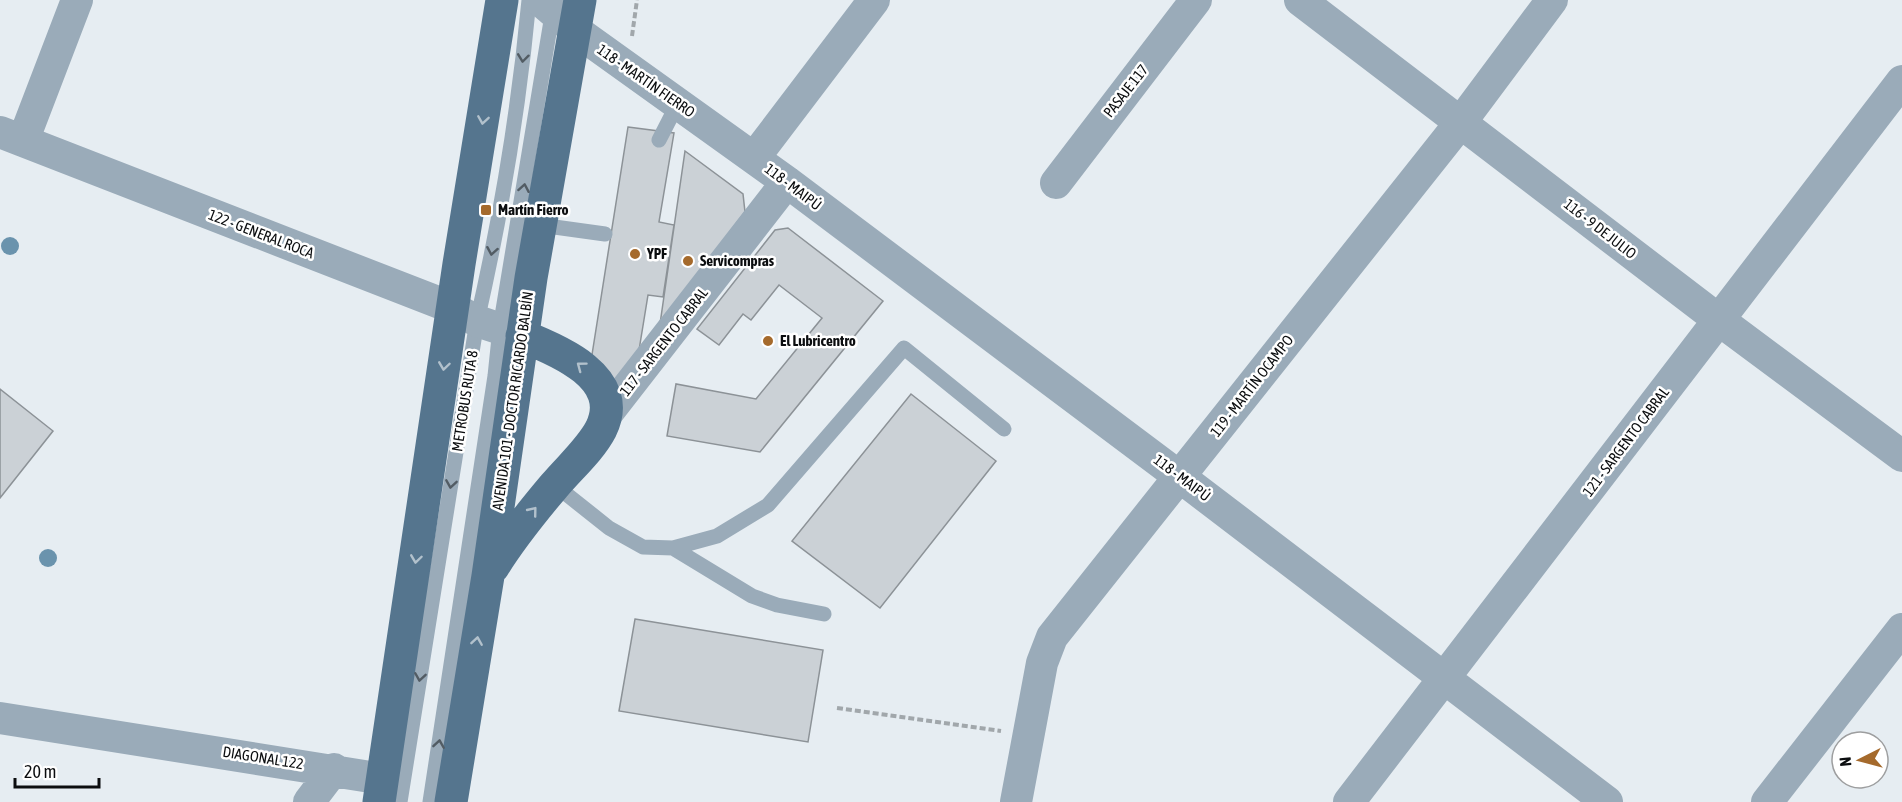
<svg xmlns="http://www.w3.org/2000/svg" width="1902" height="802" font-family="'Asap Condensed',sans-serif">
  <rect width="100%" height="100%" fill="#e6edf2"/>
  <path fill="#cbd1d6" stroke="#8c9297" stroke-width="1.5" d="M 628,127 L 674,133 L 659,222 L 674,225 L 663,297 L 648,295 L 633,387 L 588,380 Z
    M 685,151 L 743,194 L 745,212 L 660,324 Z
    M 788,228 L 883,301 L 760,452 L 667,436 L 676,384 L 756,399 L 822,318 L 779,285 L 751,320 L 743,314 L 719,345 L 697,329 L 775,230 Z
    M 0,389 L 53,431 L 0,498 Z
    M 911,394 L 996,461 L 880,608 L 792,541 Z
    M 635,619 L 823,650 L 808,742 L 619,711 Z"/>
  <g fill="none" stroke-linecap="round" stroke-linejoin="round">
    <path stroke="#a1a7ab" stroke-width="4" stroke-dasharray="6 3" stroke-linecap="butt" d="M 632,36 L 637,0
      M 837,708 L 1001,731"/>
    <path stroke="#9aabb9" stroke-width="15" d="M 659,140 L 678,103
      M 540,225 L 605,234
      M 555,485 L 609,528 L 643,547 L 673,548 L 717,536 L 768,505 L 904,348 L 1004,429
      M 673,548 L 752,596 L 777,605 L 824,614
      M 400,802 L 477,321 C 501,216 519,108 529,0
      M 430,802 L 495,376 L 500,328 L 553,9"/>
    <path stroke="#9aabb9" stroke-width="32" d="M 540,0 L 575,30 L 787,182 L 1180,477 L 1607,802
      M 1300,0 L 1719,320 L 1902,456
      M 0,132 L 453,308 L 477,321 L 522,336
      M 23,141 L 77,0
      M 754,158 L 874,0
      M 1056,183 L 1196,0
      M 606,415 L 787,182
      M 0,718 L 383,779
      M 309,802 L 334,769
      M 1016,802 L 1042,663 L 1052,637 L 1461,122 L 1552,0
      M 1349,802 L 1902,81
      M 1767,802 L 1902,629"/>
    <path stroke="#55758e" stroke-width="33" d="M 493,567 C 511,538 532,512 554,486 C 570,467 590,450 601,429 C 626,378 558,350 522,336
      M 379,802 L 459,264 L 502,0
      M 451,802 L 488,576 L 531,278 L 580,0"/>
  </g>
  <g fill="#6a93ad">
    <circle cx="10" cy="246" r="9"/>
    <circle cx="48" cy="558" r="9"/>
  </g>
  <defs><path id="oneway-chevron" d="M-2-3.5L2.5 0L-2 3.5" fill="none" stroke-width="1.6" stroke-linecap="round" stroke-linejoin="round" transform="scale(1.5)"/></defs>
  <g stroke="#525c64">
    <use href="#oneway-chevron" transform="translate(523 58) rotate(97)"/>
    <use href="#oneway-chevron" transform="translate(524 188) rotate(-80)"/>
    <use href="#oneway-chevron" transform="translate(492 251) rotate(100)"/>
    <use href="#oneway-chevron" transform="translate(451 484) rotate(99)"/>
    <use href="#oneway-chevron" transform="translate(420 677) rotate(99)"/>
    <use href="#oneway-chevron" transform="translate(439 744) rotate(-81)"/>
  </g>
  <g stroke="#b2c1cc">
    <use href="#oneway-chevron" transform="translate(483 120) rotate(99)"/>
    <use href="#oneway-chevron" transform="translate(444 366) rotate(98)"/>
    <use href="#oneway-chevron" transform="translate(581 366) rotate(-143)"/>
    <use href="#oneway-chevron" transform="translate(533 511) rotate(-51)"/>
    <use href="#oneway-chevron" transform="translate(416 559) rotate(98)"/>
    <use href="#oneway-chevron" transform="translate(477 641) rotate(-81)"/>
  </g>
  <g fill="#a56a2c" stroke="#fff" stroke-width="2">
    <rect x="480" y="204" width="12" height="12" rx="3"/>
    <circle cx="635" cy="254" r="6"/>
    <circle cx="688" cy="261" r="6"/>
    <circle cx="768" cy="341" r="6"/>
  </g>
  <g text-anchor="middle" stroke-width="5" stroke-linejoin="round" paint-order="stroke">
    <g font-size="15" fill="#0b0d0f" stroke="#fff">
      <text transform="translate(646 81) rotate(35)" y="5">118 - MARTÍN FIERRO</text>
      <text transform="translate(1126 91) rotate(-52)" y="5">PASAJE 117</text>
      <text transform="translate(793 187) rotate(37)" y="5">118 - MAIPÚ</text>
      <text transform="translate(1600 229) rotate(38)" y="5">116 - 9 DE JULIO</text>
      <text transform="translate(261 234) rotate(21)" y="5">122 - GENERAL ROCA</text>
      <text transform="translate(664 342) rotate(-52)" y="5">117 - SARGENTO CABRAL</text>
      <text transform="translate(1252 386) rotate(-52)" y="5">119 - MARTÍN OCAMPO</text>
      <text transform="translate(465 401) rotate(-81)" y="5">METROBUS RUTA 8</text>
      <text transform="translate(513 401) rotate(-82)" y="5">AVENIDA 101 - DOCTOR RICARDO BALBÍN</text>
      <text transform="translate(1626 442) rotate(-53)" y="5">121 - SARGENTO CABRAL</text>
      <text transform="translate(1182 478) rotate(37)" y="5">118 - MAIPÚ</text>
      <text transform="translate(263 758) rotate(9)" y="5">DIAGONAL 122</text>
    </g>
    <g font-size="15" font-weight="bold" fill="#0b0d0f" stroke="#fff" text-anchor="start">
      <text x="498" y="215">Martín Fierro</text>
      <text x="647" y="259">YPF</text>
      <text x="700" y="266">Servicompras</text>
      <text x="780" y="346">El Lubricentro</text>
    </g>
  </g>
  <g transform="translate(1860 760) rotate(264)"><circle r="28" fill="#ffffff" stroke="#9d9e9f" stroke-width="1.5"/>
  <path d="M0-4.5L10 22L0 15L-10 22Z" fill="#a56a2c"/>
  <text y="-9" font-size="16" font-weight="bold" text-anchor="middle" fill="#0b0d0f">N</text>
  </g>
  <path d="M15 778v9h84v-9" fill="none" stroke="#0b0d0f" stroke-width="3"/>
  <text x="24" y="778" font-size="18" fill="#0b0d0f" stroke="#ffffff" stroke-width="4.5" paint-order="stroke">20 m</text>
</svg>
